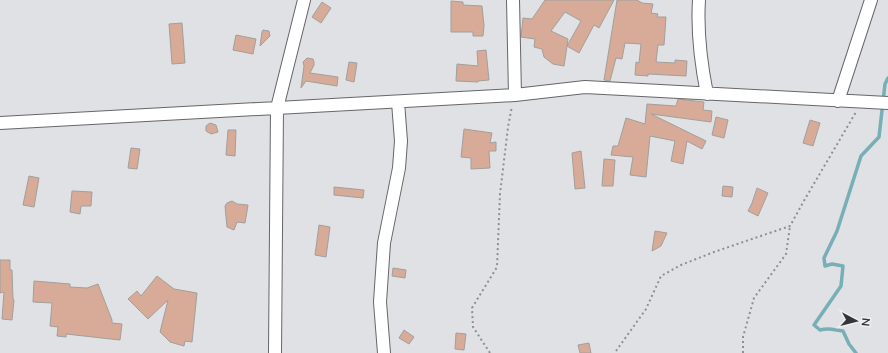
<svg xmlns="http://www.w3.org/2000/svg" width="888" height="353" font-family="Mulish,sans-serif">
  <rect width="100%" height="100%" fill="#e0e1e4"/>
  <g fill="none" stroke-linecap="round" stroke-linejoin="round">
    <path stroke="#78afb7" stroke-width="3.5" d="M 856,353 L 849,344 L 843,331 C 833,330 830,327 820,330 L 814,325 L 841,286 L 843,266 L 832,264 L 825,266 L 824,258 L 837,231 L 861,156 L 879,137 L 885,84 L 888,78"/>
  </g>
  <path fill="#d7ab97" stroke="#a29f9d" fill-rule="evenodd" d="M 545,0 L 614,0 L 599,28 L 594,25 L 579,53 L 567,46 L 564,66 L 553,64 L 544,57 L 542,49 L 534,47 L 535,39 L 521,37 L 523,18 L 532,19 ZM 565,12 L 581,21 L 567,46 L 568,39 L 551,31 Z
    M 617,0 L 637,0 L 642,3 L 653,4 L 651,13 L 658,14 L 657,17 L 666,17 L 664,45 L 658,45 L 656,62 L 675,63 L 675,60 L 687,61 L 686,76 L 648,74 L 648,76 L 635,75 L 636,62 L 639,63 L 641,44 L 625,43 L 622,59 L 616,58 L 610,81 L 604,80 Z
    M 451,1 L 463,2 L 463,5 L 482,6 L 484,26 L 483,36 L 473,36 L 473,32 L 451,32 Z
    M 322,2 L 331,8 L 321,23 L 312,17 Z
    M 182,23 L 185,63 L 172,64 L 169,24 Z
    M 263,30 L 269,31 L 270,36 L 260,46 L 262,32 Z
    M 236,35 L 256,39 L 253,54 L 233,50 Z
    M 486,50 L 489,80 L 478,81 L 478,82 L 456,81 L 457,64 L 478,66 L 477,51 Z
    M 307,58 L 313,59 L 314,62 L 314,65 L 310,73 L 338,77 L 337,86 L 306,81 L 301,88 L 304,66 L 303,62 Z
    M 349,62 L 357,63 L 354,82 L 346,80 Z
    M 678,99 L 704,102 L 703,110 L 712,111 L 711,122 L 651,114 L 706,141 L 702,149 L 687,141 L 683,164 L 671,161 L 675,141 L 650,136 L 646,177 L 630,175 L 633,157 L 611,155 L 613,146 L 618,146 L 626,118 L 645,124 L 647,104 L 676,106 Z
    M 716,117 L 728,120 L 724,138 L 712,135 Z
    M 810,120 L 820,123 L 813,146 L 803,143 Z
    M 210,123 L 216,125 L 218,132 L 211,134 L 206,131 L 206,126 Z
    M 464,129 L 492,133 L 490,143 L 496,142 L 496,151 L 489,151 L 490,168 L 471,169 L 471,158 L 461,157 Z
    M 228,130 L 236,130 L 235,156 L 226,155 Z
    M 131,148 L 140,149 L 137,169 L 128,168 Z
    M 581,151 L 585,188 L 575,189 L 572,153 Z
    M 604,159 L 615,160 L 613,186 L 602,186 Z
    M 29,176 L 39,178 L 34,207 L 23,205 Z
    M 723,186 L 733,187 L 732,197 L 722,196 Z
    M 334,187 L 364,190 L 363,198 L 334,195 Z
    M 757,188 L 768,193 L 758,216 L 748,211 L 752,203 Z
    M 72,191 L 92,192 L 91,206 L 81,206 L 80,214 L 70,212 Z
    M 232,201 L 237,204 L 248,205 L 245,223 L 237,222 L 234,230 L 227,227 L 225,206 L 227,203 Z
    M 319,225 L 330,227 L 326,257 L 315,255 Z
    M 655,231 L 667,233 L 661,246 L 652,251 Z
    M 0,260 L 10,260 L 10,270 L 12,270 L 13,299 L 14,300 L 12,320 L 2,319 L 4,292 L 0,293 Z
    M 393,268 L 406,270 L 405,278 L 392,276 Z
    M 157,276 L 174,289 L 197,293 L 192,342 L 185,341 L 184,346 L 170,342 L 160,332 L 168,300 L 148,319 L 128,299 L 137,291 L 141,296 Z
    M 34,281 L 70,284 L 70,287 L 87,288 L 98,284 L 112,320 L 112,323 L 122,324 L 120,340 L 66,334 L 66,337 L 57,336 L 58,327 L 50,326 L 52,303 L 33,302 Z
    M 404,330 L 414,337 L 409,344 L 399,338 Z
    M 456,333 L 466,334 L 464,350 L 455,349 Z
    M 589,343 L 591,353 L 580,353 L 578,345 Z"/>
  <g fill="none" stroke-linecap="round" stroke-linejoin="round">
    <g stroke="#656669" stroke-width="14">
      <path id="minor" d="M 513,0 L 515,95
        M 699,0 C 697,31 701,64 707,94
        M 838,101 L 871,0
        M 0,123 L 515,95 L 585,87 L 888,103
        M 275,353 L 277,108 L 304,0
        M 384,353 L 380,302 L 384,243 L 399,168 L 401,141 L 398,102"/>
    </g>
    <path stroke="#8e8f91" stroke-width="2" stroke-dasharray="2 3" stroke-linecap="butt" d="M 616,351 L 646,309 L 661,276 L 681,265 L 714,252 L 790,226 L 805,199 L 856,112
      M 490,353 L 473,327 L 472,308 L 497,267 L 500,194 L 508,127 L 512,106
      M 743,353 L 743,337 L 754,298 L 786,254 L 790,226"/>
    <use href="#minor" stroke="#fff" stroke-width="12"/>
  </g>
  <g transform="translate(856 321) rotate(97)" stroke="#edeef2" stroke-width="3" paint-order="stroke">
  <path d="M0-3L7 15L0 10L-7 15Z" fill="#343536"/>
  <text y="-6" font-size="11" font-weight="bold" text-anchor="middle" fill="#343536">N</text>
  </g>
</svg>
